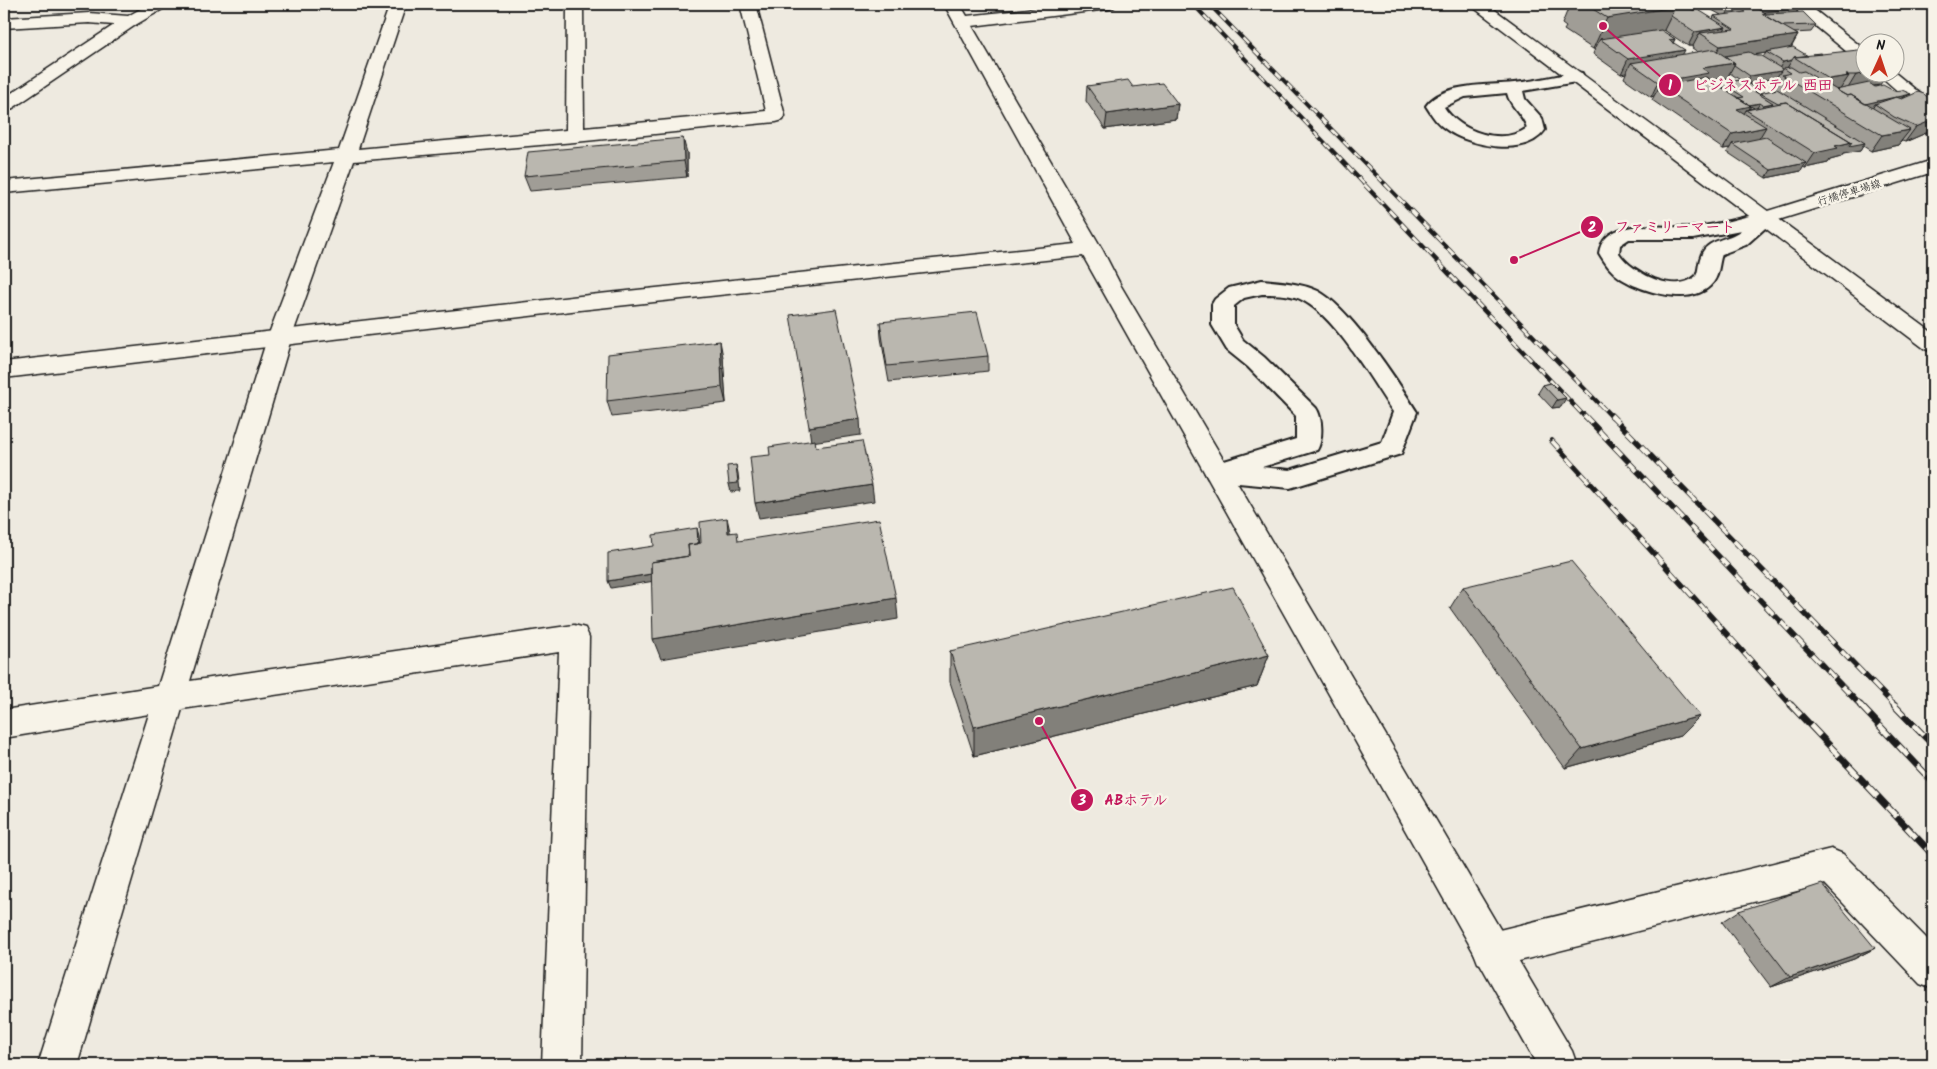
<svg xmlns="http://www.w3.org/2000/svg" width="1937" height="1069" font-family="Kalam,'Klee One',sans-serif">
  <rect width="100%" height="100%" fill="#eeeae0"/>
  <filter id="ink" filterUnits="userSpaceOnUse"><feTurbulence type="fractalNoise" baseFrequency=".02" numOctaves="2"/><feDisplacementMap in="SourceGraphic" scale="10" xChannelSelector="R" yChannelSelector="G"/><feConvolveMatrix kernelMatrix="1 2 1 2 8 2 1 2 1" color-interpolation-filters="sRGB"/></filter>
  <g filter="url(#ink)">
    <g fill="none" stroke-linecap="round" stroke-linejoin="round">
      <g stroke="#1c1c1c" stroke-width="4">
        <path id="service" d="M 1576,72 L 1582,73 L 1584,77 L 1582,81 L 1523,91 L 1525,99 L 1542,118 L 1545,130 C 1526,158 1470,146 1447,130 C 1437,124 1432,115 1426,106 C 1443,82 1489,86 1514,83 C 1535,81 1556,76 1576,72 ZM 1507,93 C 1510,107 1523,114 1527,128 C 1502,146 1460,132 1444,107 L 1465,97 Z
          M 1765,212 L 1772,214 L 1775,218 L 1772,222 L 1746,245 L 1722,254 C 1718,265 1720,277 1710,286 C 1690,306 1643,292 1622,279 C 1611,272 1605,263 1599,253 C 1605,214 1665,230 1693,227 C 1718,225 1741,218 1765,212 ZM 1741,230 C 1728,241 1707,238 1701,256 C 1698,263 1699,270 1696,276 C 1675,295 1632,273 1619,253 L 1620,245 L 1629,239 L 1693,239 Z
          M 1262,280 C 1280,282 1301,283 1318,291 C 1349,307 1398,381 1417,412 L 1401,454 L 1290,488 L 1217,481 L 1208,478 L 1205,472 L 1208,466 L 1296,439 L 1296,416 L 1248,367 L 1227,350 L 1212,325 L 1212,304 L 1215,299 L 1229,288 ZM 1262,294 C 1276,294 1292,294 1304,301 C 1338,320 1371,380 1393,412 L 1382,442 L 1290,470 L 1262,467 L 1317,450 C 1323,440 1323,418 1316,408 L 1264,357 L 1243,340 L 1234,325 L 1234,306 L 1244,298 Z"/>
      </g>
      <g stroke="#1c1c1c" stroke-width="3">
        <path id="minor" d="M 149,4 L 168,4 L 166,7 L 137,24 L 10,110 L 4,111 L 4,98 L 114,25 L 89,23 L 4,28 L 4,18 L 89,13 L 128,16 Z
          M 390,4 L 406,4 L 358,149 L 566,130 L 567,4 L 583,4 L 584,128 L 766,111 L 740,4 L 756,4 L 785,116 L 783,120 L 776,122 L 575,142 L 354,161 L 291,339 L 190,681 L 574,625 L 585,628 L 589,637 L 582,1065 L 542,1065 L 559,652 L 182,709 L 77,1065 L 38,1065 L 149,714 L 4,738 L 4,710 L 158,686 L 267,339 L 334,162 L 4,193 L 4,181 L 339,150 Z
          M 1789,4 L 1807,4 L 1864,49 L 1864,62 L 1858,61 Z
          M 1876,72 L 1894,72 L 1933,104 L 1933,118 L 1927,117 Z
          M 1831,849 L 1843,854 L 1933,945 L 1933,989 L 1920,984 L 1825,884 L 1491,968 L 1478,963 L 1473,950 L 1478,937 L 1491,932 Z"/>
      </g>
      <g stroke="#1c1c1c" stroke-width="3">
        <path id="tertiary" d="M 944,4 L 960,4 L 967,16 L 1071,4 L 1116,4 L 1114,7 L 1108,9 L 972,26 L 1102,249 L 1121,286 L 1572,1051 L 1577,1065 L 1537,1065 L 1083,256 L 580,310 L 4,378 L 4,362 L 580,296 L 1076,244 Z
          M 1469,4 L 1487,4 L 1933,333 L 1933,352 L 1925,349 Z"/>
      </g>
      <g stroke="#1c1c1c" stroke-width="3">
        <path id="secondary" d="M 1933,160 L 1933,172 L 1772,222 L 1765,224 L 1758,222 L 1755,218 L 1758,214 Z"/>
      </g>
      <use href="#service" fill="#f7f3e8" fill-rule="evenodd"/>
      <use href="#minor" fill="#f7f3e8" fill-rule="evenodd"/>
      <use href="#tertiary" fill="#f7f3e8" fill-rule="evenodd"/>
      <use href="#secondary" fill="#f7f3e8" fill-rule="evenodd"/>
      <g stroke="#1c1c1c" stroke-width="4">
        <path id="rail-far3" d="M 1193,4 L 1365,185
          M 1209,4 L 1386,185"/>
      </g>
      <g stroke="#1c1c1c" stroke-width="4.5">
        <path id="rail-far2" d="M 1364,184 L 1585,417
          M 1385,184 L 1612,417"/>
      </g>
      <g stroke="#1c1c1c" stroke-width="5.5">
        <path id="rail-far1" d="M 1584,415 L 1861,706
          M 1611,415 L 1895,706
          M 1552,441 L 1792,706"/>
      </g>
      <g stroke="#1c1c1c" stroke-width="7">
        <path id="rail" d="M 1791,705 L 1933,855
          M 1860,705 L 1933,782
          M 1894,705 L 1933,745"/>
      </g>
      <use href="#rail-far3" stroke="#f7f3e8" stroke-width="2.5" stroke-dasharray="8" stroke-linecap="butt"/>
      <use href="#rail-far2" stroke="#f7f3e8" stroke-width="3" stroke-dasharray="9" stroke-linecap="butt"/>
      <use href="#rail-far1" stroke="#f7f3e8" stroke-width="4" stroke-dasharray="11" stroke-linecap="butt"/>
      <use href="#rail" stroke="#f7f3e8" stroke-width="5" stroke-dasharray="14" stroke-linecap="butt"/>
    </g>
    <path fill="#a09d96" stroke="#1c1c1c" fill-rule="evenodd" d="M 1570,4 L 1698,4 L 1695,9 L 1692,9 L 1713,19 L 1714,16 L 1721,15 L 1701,4 L 1792,4 L 1799,8 L 1796,12 L 1816,25 L 1811,32 L 1794,33 L 1798,35 L 1791,48 L 1808,56 L 1880,85 L 1874,86 L 1933,130 L 1905,142 L 1902,141 L 1898,145 L 1871,151 L 1863,146 L 1860,151 L 1843,154 L 1841,157 L 1830,160 L 1828,163 L 1805,168 L 1803,167 L 1801,171 L 1766,178 L 1727,152 L 1730,148 L 1723,149 L 1652,100 L 1654,96 L 1651,97 L 1624,78 L 1626,73 L 1621,74 L 1593,54 L 1595,49 L 1593,49 L 1564,30 L 1566,27 L 1562,24 ZM 1664,30 L 1688,46 L 1693,46 L 1692,48 L 1698,52 L 1683,55 L 1673,43 L 1675,39 L 1663,32 ZM 1766,53 L 1763,57 L 1756,56 L 1754,55 ZM 1730,73 L 1740,80 L 1715,83 L 1711,80 L 1727,78 ZM 1776,78 L 1774,83 L 1776,84 L 1773,90 L 1774,90 L 1760,93 L 1759,94 L 1757,93 L 1759,90 L 1748,83 Z
      M 1087,86 L 1133,87 L 1178,104 L 1176,119 L 1105,129 L 1086,101 Z
      M 687,153 L 687,177 L 530,191 L 524,176 Z
      M 880,322 L 988,356 L 988,371 L 889,382 L 881,338 Z
      M 723,357 L 726,403 L 612,417 L 607,401 Z
      M 1551,383 L 1561,407 L 1552,408 L 1538,393 L 1543,385 Z
      M 1463,587 L 1700,716 L 1680,736 L 1565,768 L 1450,608 Z
      M 950,651 L 1269,655 L 1257,686 L 974,756 L 950,682 Z
      M 1739,911 L 1875,948 L 1854,959 L 1771,987 L 1722,922 Z"/>
    <path fill="#82807a" stroke="#1c1c1c" d="M 1672,4 L 1698,4 L 1695,9 L 1673,12 L 1660,38 L 1600,39 L 1595,49 L 1593,49 L 1607,18 Z
      M 1799,8 L 1795,15 L 1754,28 L 1759,12 Z
      M 1737,9 L 1733,16 L 1725,18 L 1729,10 Z
      M 1726,27 L 1718,42 L 1700,33 L 1693,46 L 1688,46 L 1695,32 Z
      M 1798,35 L 1789,50 L 1766,52 L 1766,53 L 1712,61 L 1720,46 Z
      M 1675,39 L 1668,53 L 1685,50 L 1677,65 L 1631,63 L 1626,73 L 1621,74 L 1628,59 L 1669,40 Z
      M 1792,60 L 1787,68 L 1778,70 L 1783,62 Z
      M 1735,63 L 1727,78 L 1705,81 L 1660,86 L 1654,96 L 1651,97 L 1658,82 L 1702,68 Z
      M 1781,71 L 1776,78 L 1746,84 L 1750,76 Z
      M 1874,72 L 1888,72 L 1880,85 L 1847,90 L 1856,75 Z
      M 1849,76 L 1839,91 L 1820,94 L 1829,79 Z
      M 1911,94 L 1880,107 L 1875,104 L 1872,109 L 1858,105 Z
      M 1760,103 L 1753,114 L 1746,110 L 1740,122 L 1737,109 L 1749,105 Z
      M 1773,103 L 1768,110 L 1758,113 L 1763,105 Z
      M 1178,104 L 1176,119 L 1105,129 L 1107,114 Z
      M 1933,119 L 1933,130 L 1905,142 L 1916,127 Z
      M 1766,127 L 1757,142 L 1732,144 L 1730,148 L 1723,149 L 1732,134 Z
      M 1910,130 L 1898,145 L 1871,151 L 1882,135 Z
      M 683,138 L 687,153 L 687,177 L 684,161 Z
      M 1852,142 L 1865,143 L 1860,151 L 1843,154 L 1841,157 L 1830,160 L 1828,163 L 1805,168 L 1815,153 L 1835,146 Z
      M 1806,163 L 1801,171 L 1766,178 L 1771,170 Z
      M 720,341 L 723,357 L 726,403 L 722,387 Z
      M 1566,398 L 1561,407 L 1552,408 L 1557,400 Z
      M 860,419 L 861,435 L 811,442 L 809,427 Z
      M 736,465 L 738,473 L 740,491 L 731,492 L 729,484 Z
      M 872,485 L 874,501 L 759,518 L 755,503 Z
      M 727,518 L 732,540 L 728,533 Z
      M 697,528 L 699,536 L 701,561 L 699,553 Z
      M 689,568 L 692,575 L 611,588 L 608,581 Z
      M 896,598 L 898,619 L 661,659 L 653,639 Z
      M 1269,655 L 1257,686 L 974,756 L 974,727 Z
      M 1700,716 L 1680,736 L 1565,768 L 1582,749 Z
      M 1875,948 L 1854,959 L 1771,987 L 1790,977 Z"/>
    <path fill="#bab7af" stroke="#1c1c1c" d="M 1585,4 L 1669,4 L 1675,7 L 1607,18 Z
      M 1669,4 L 1683,4 L 1693,10 L 1697,9 L 1726,27 L 1695,32 L 1671,16 L 1675,7 Z
      M 1717,4 L 1736,4 L 1741,7 L 1738,7 L 1737,9 L 1729,10 Z
      M 1746,4 L 1792,4 L 1799,8 L 1764,12 L 1752,5 L 1749,6 Z
      M 1752,5 L 1766,13 L 1762,14 L 1798,35 L 1720,46 L 1700,33 L 1734,29 L 1714,16 L 1746,12 L 1738,7 Z
      M 1803,12 L 1816,25 L 1782,26 L 1765,16 L 1766,14 Z
      M 1661,30 L 1675,39 L 1669,40 L 1685,50 L 1628,59 L 1600,39 Z
      M 1793,47 L 1808,56 L 1794,57 L 1792,60 L 1783,62 L 1766,52 Z
      M 1714,49 L 1735,63 L 1702,68 L 1709,73 L 1658,82 L 1631,63 Z
      M 1858,50 L 1864,54 L 1864,72 L 1874,72 L 1856,75 L 1846,75 L 1849,76 L 1829,79 L 1794,57 Z
      M 1749,52 L 1756,56 L 1761,56 L 1782,69 L 1781,71 L 1750,76 L 1734,65 L 1735,63 L 1725,56 Z
      M 1820,53 L 1822,54 L 1812,54 Z
      M 1791,67 L 1799,72 L 1804,71 L 1847,96 L 1851,95 L 1910,130 L 1882,135 L 1782,75 L 1791,73 L 1783,68 Z
      M 1706,77 L 1751,106 L 1737,109 L 1766,127 L 1732,134 L 1660,86 Z
      M 1128,80 L 1133,87 L 1162,83 L 1178,104 L 1107,114 L 1087,86 Z
      M 1742,80 L 1759,90 L 1754,91 L 1773,103 L 1763,105 L 1760,103 L 1749,105 L 1754,108 L 1749,109 L 1751,106 L 1738,98 L 1744,97 L 1728,87 L 1722,88 L 1715,83 Z
      M 1869,83 L 1875,87 L 1883,85 L 1894,91 L 1902,90 L 1911,94 L 1898,97 L 1896,97 L 1891,98 L 1865,104 L 1851,95 L 1847,96 L 1836,90 Z
      M 1777,89 L 1865,143 L 1849,146 L 1852,142 L 1786,102 L 1778,103 L 1760,93 Z
      M 1918,92 L 1924,94 L 1933,102 L 1933,120 L 1916,127 L 1894,117 L 1875,104 L 1896,97 L 1902,99 Z
      M 1786,102 L 1852,142 L 1835,146 L 1838,148 L 1815,153 L 1746,110 Z
      M 1766,137 L 1806,163 L 1771,170 L 1732,144 Z
      M 683,138 L 684,161 L 524,176 L 528,152 Z
      M 836,309 L 860,419 L 809,427 L 790,315 Z
      M 977,312 L 988,356 L 887,366 L 880,322 Z
      M 720,341 L 722,387 L 607,401 L 608,354 Z
      M 1551,383 L 1566,398 L 1557,400 L 1543,385 Z
      M 815,440 L 816,447 L 862,441 L 872,485 L 755,503 L 750,457 L 770,455 L 769,447 Z
      M 736,465 L 738,483 L 729,484 L 727,466 Z
      M 727,518 L 728,533 L 737,532 L 738,541 L 879,519 L 896,598 L 653,639 L 651,562 L 689,556 L 688,545 L 701,543 L 700,522 Z
      M 697,528 L 698,544 L 688,545 L 689,556 L 651,562 L 651,574 L 608,581 L 608,553 L 654,546 L 653,535 Z
      M 1571,561 L 1700,716 L 1582,749 L 1463,587 Z
      M 1233,587 L 1269,655 L 974,727 L 950,651 Z
      M 1822,884 L 1875,948 L 1790,977 L 1739,911 Z
      M 1933,1062 L 1933,1065 L 1924,1065 Z"/>
  </g>
  <g text-anchor="middle" stroke-width="5" stroke-linejoin="round" paint-order="stroke">
    <g font-size="11" fill="#1c1c1c" stroke="#f7f3e8">
      <text transform="translate(1849 192) rotate(-17)" y="4">行橋停車場線</text>
    </g>
  </g>
  <path fill="none" stroke="#c2185b" stroke-width="2" d="M1603 26L1670 85M1514 260L1592 227M1039 721L1082 800"/>
  <g fill="#c2185b" stroke="#f7f3e8" stroke-width="2">
    <circle cx="1603" cy="26" r="5"/>
    <circle cx="1514" cy="260" r="5"/>
    <circle cx="1039" cy="721" r="5"/>
    <circle cx="1670" cy="85" r="12"/>
    <circle cx="1592" cy="227" r="12"/>
    <circle cx="1082" cy="800" r="12"/>
  </g>
  <g font-size="15" text-anchor="middle" font-weight="bold" fill="#fff">
    <text x="1670" y="90">1</text>
    <text x="1592" y="232">2</text>
    <text x="1082" y="805">3</text>
  </g>
  <g font-size="15" text-anchor="middle" font-weight="bold" fill="#c2185b" stroke="#f7f3e8" stroke-width="5" stroke-linejoin="round" paint-order="stroke">
    <text x="1763" y="90">ビジネスホテル 西田</text>
    <text x="1675" y="232">ファミリーマート</text>
    <text x="1136" y="805">ABホテル</text>
  </g>
  <rect width="1937" height="1069" fill="none" stroke="#f7f3e8" stroke-width="20"/>
  <rect x="10" y="10" width="1917" height="1049" fill="none" stroke="#1c1c1c" stroke-width="2" filter="url(#ink)"/>
  <g transform="translate(1880 58) rotate(3)"><circle r="24" fill="#f7f3e8" stroke="#9f9d96"/>
  <path d="M0-4L9 19L0 12L-9 19Z" fill="#c8321e"/>
  <text y="-8" font-size="14" font-weight="bold" text-anchor="middle" fill="#1c1c1c">N</text>
  </g>
</svg>
